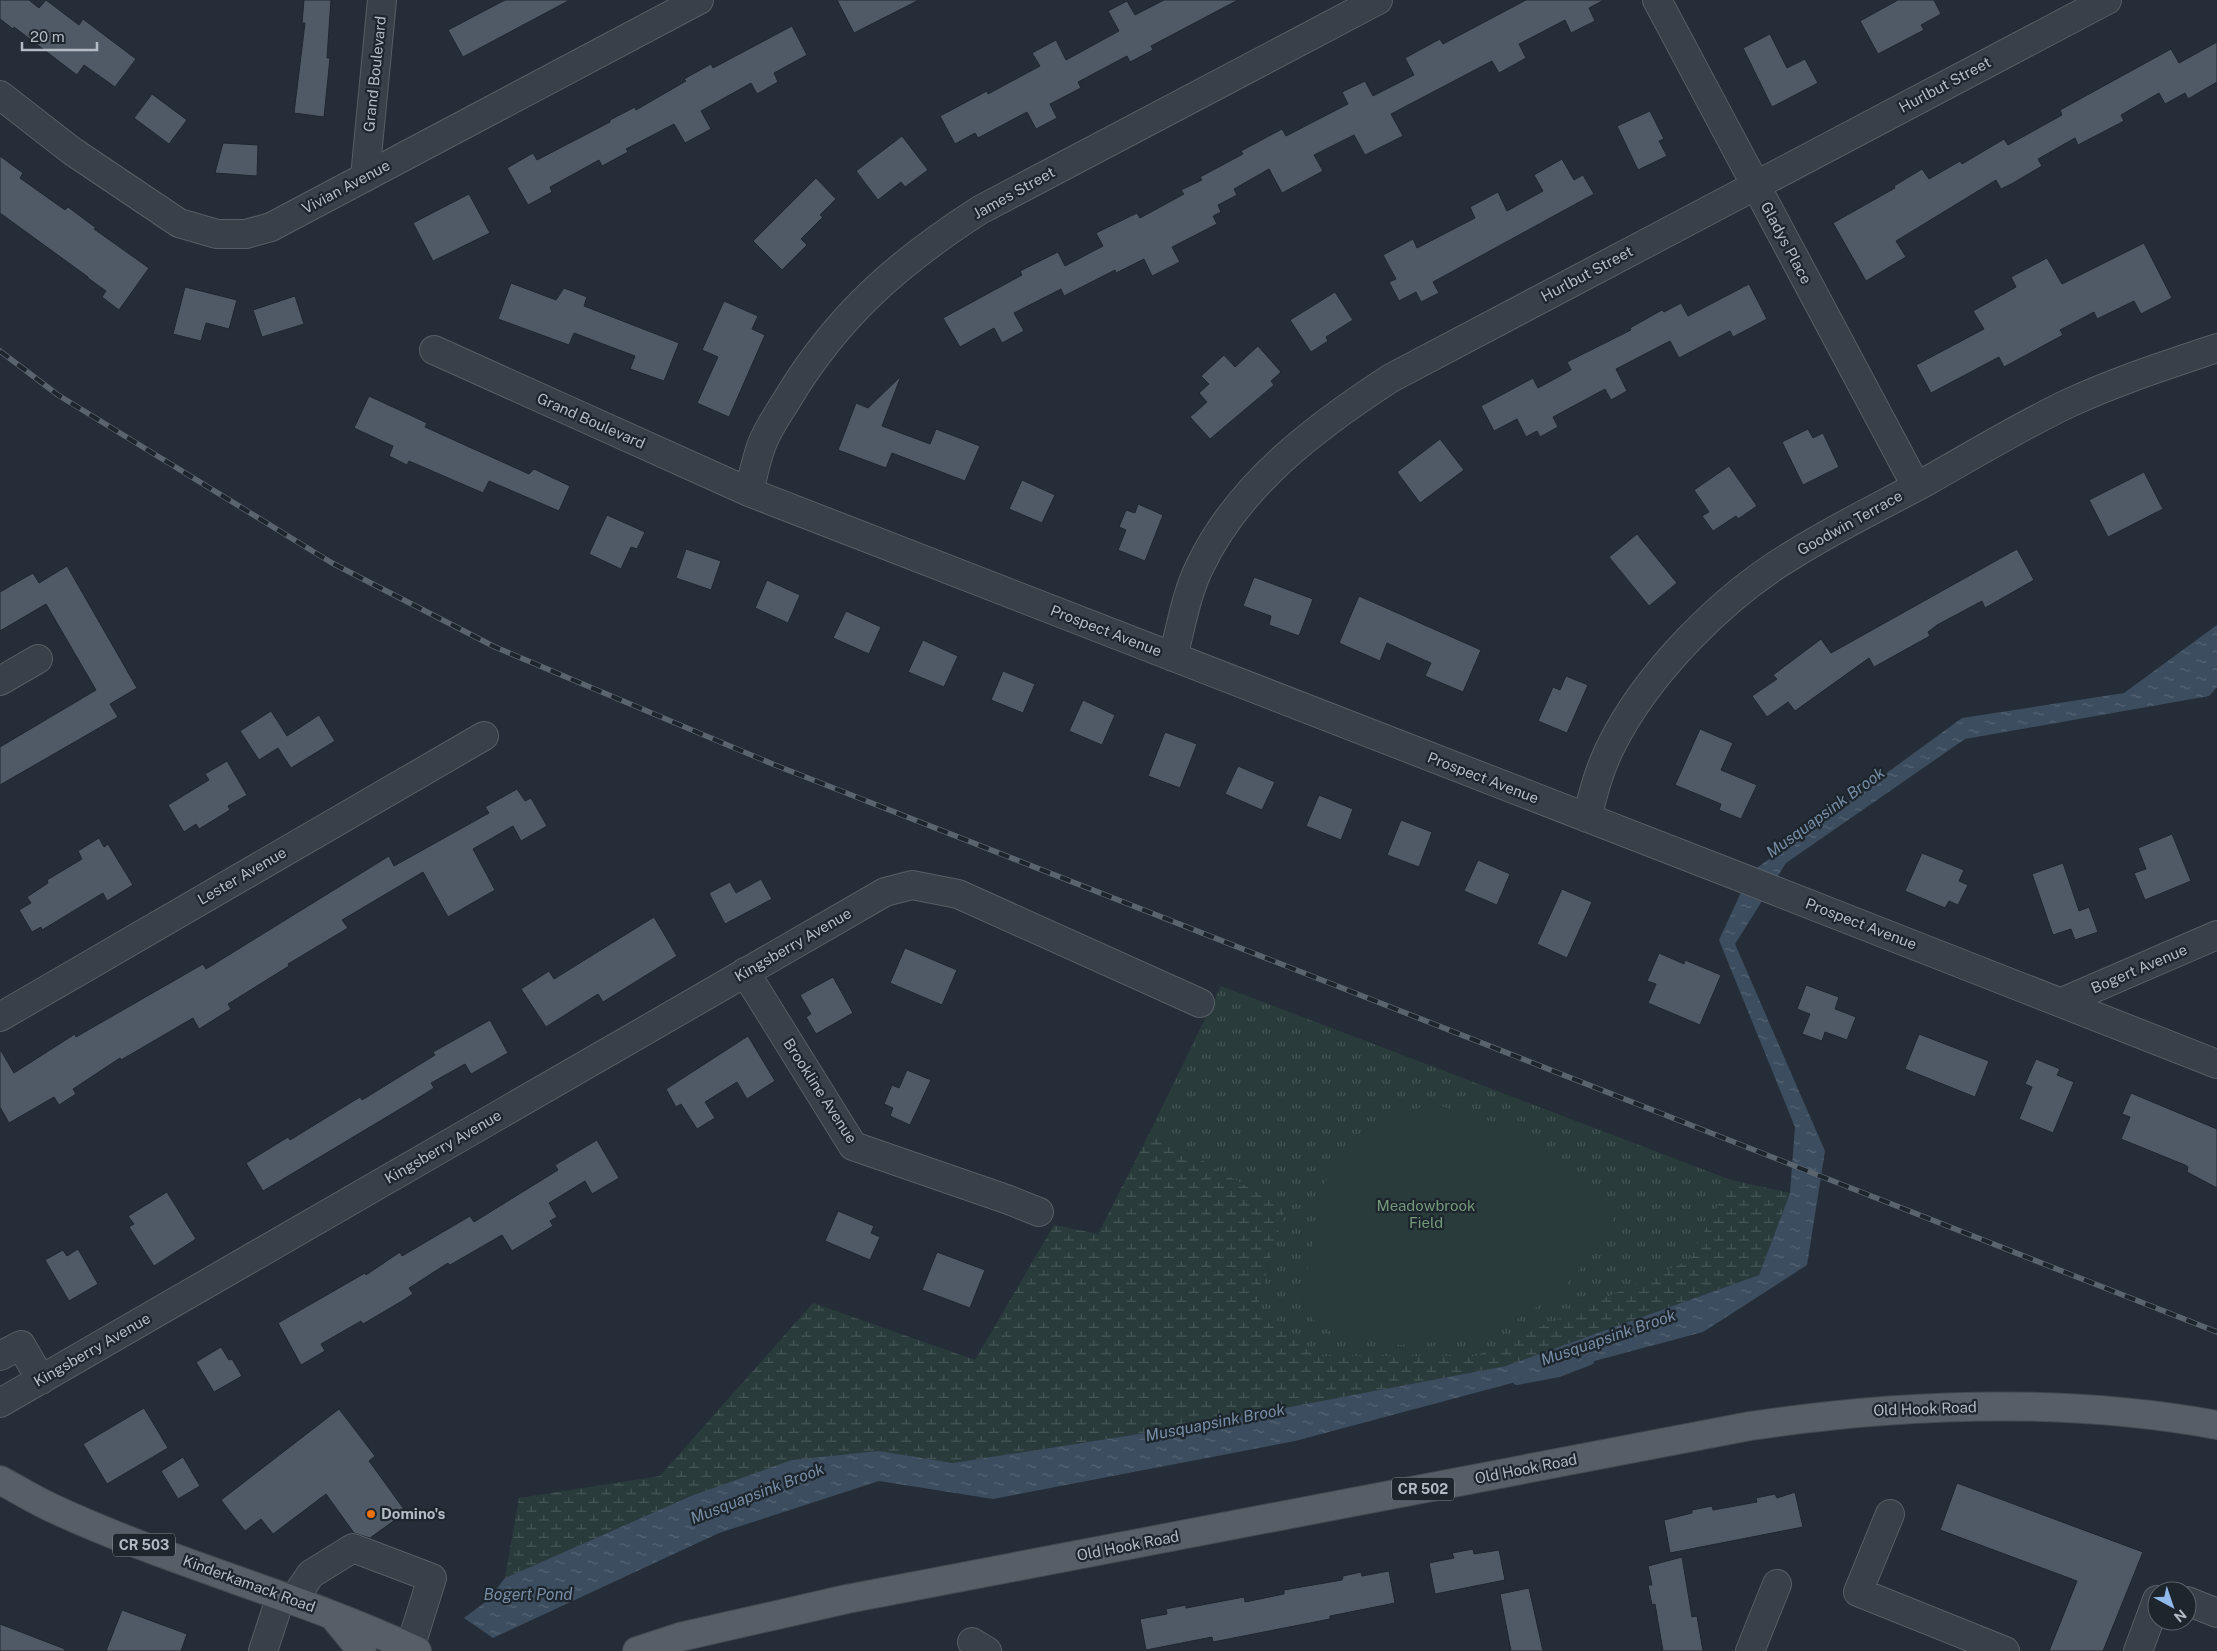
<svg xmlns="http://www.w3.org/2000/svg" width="2217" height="1651" font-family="'Public Sans',sans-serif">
  <defs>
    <pattern id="wetland-marsh" width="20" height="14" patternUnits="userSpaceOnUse" patternTransform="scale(1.25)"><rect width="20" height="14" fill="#293c3b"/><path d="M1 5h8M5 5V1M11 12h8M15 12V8" fill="none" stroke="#465656"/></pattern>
    <pattern id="park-tufts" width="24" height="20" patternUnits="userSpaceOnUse" patternTransform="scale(1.25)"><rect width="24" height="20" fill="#293c3b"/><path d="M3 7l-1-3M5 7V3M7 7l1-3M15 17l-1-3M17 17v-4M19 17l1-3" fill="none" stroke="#465656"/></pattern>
    <pattern id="water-ripples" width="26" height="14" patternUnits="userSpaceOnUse" patternTransform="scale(1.25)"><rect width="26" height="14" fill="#3c4d5f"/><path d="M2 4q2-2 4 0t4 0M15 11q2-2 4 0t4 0" fill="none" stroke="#566574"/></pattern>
  </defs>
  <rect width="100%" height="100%" fill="#252e38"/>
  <path fill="url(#wetland-marsh)" d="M 1151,1130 L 1285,1209 L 1256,1313 L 1689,1260 L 1731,1180 L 1790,1193 L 1759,1275 L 1506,1366 L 1190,1426 L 953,1463 L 879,1451 L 691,1496 L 505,1578 L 519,1498 L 660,1476 L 813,1303 L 975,1360 L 1054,1225 L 1098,1234 Z"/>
  <path fill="url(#park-tufts)" d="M 1221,986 L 1731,1180 L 1689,1260 L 1476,1356 L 1316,1356 L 1256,1313 L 1285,1209 L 1151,1130 Z"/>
  <path fill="#293c3b" d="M 1431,1103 L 1505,1126 L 1616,1211 L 1600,1246 L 1558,1294 L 1509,1324 L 1467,1339 L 1401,1345 L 1338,1336 L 1316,1323 L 1301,1304 L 1324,1183 L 1360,1133 Z"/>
  <path fill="url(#water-ripples)" d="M 2217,625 L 2217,687 L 2209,696 L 1965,739 L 1786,863 L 1735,944 L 1825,1151 L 1807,1265 L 1703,1332 L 1295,1441 L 993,1499 L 879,1481 L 719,1533 L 493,1638 L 464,1618 L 488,1600 L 505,1578 L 691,1496 L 792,1460 L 879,1451 L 953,1463 L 1190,1426 L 1506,1366 L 1759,1275 L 1790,1193 L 1795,1127 L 1719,940 L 1750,873 L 1962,718 L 2124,693 Z"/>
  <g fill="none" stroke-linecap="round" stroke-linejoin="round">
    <path stroke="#3c4d5f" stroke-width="8" d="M 1517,1381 L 1559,1373 L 1590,1361"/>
  </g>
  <path fill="#505a66" stroke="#1f272f" d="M 0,0 L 29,0 L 39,8 L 46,0 L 79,25 L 83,19 L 136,59 L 115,87 L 84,65 L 77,75 L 14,27 L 13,29 L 0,19 Z
    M 304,0 L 331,0 L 327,58 L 330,58 L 324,117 L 294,113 L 305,23 L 302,23 Z
    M 505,0 L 570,0 L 463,57 L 448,30 Z
    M 837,0 L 919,0 L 854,33 Z
    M 1164,0 L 1238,0 L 1151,46 L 1153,50 L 1130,62 L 1127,56 L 1078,82 L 1081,88 L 1050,104 L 1057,118 L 1036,129 L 1027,112 L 978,138 L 975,133 L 955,144 L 940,116 L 987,91 L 988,94 L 1040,66 L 1032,53 L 1056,40 L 1066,60 L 1119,31 L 1108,11 L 1127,1 L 1135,15 Z
    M 1526,0 L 1604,0 L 1589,8 L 1595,21 L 1571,33 L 1565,20 L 1519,44 L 1526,58 L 1499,73 L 1492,61 L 1391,114 L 1403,136 L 1365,155 L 1354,135 L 1314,155 L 1323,171 L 1282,193 L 1269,169 L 1234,189 L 1237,195 L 1218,205 L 1221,212 L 1213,216 L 1217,224 L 1172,247 L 1180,262 L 1152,276 L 1144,259 L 1116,273 L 1115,270 L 1064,296 L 1061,289 L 1014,313 L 1024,331 L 1002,343 L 994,328 L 960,347 L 943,318 L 1022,275 L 1020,271 L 1058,252 L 1065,266 L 1103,246 L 1096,233 L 1137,213 L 1140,218 L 1184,194 L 1181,190 L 1202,180 L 1200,177 L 1243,154 L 1241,151 L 1282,129 L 1286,136 L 1348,104 L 1342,92 L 1365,81 L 1373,96 L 1414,75 L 1405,58 L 1440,39 L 1443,44 Z
    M 1898,0 L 1934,0 L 1941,14 L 1921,25 L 1924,30 L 1878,54 L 1860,21 Z
    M 792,26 L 807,55 L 774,73 L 778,82 L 757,94 L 751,83 L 701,111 L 711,129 L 685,143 L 674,124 L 626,149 L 628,152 L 602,166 L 599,160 L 550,187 L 552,192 L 528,205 L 507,168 L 533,153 L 537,160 L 610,122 L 610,120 L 635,107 L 636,110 L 686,81 L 684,79 L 711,64 L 713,68 Z
    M 1770,34 L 1787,68 L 1805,59 L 1818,83 L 1772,107 L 1743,48 Z
    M 2217,42 L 2217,82 L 2188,99 L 2185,93 L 2165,104 L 2159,93 L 2121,115 L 2124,121 L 2078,145 L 2075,138 L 2038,159 L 2042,166 L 2013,183 L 2001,189 L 1996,180 L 1896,241 L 1906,257 L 1866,281 L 1833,223 L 1895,188 L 1894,186 L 1922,169 L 1929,179 L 1960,161 L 1962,164 L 2004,139 L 2008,145 L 2062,115 L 2060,110 L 2171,49 L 2179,63 Z
    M 152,94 L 187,120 L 169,144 L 134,118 Z
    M 1650,111 L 1664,139 L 1659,141 L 1667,156 L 1638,170 L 1617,126 Z
    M 902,136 L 928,170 L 905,187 L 901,182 L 878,200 L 856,171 Z
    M 223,143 L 258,145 L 257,176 L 215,173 Z
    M 0,156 L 23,173 L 20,178 L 65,210 L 68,207 L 96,228 L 94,229 L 149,268 L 119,310 L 102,297 L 106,291 L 88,278 L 88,277 L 0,213 Z
    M 1562,159 L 1574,180 L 1583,175 L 1594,194 L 1433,282 L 1439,293 L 1421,302 L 1416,292 L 1399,301 L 1389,282 L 1396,279 L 1383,255 L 1413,239 L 1417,248 L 1475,218 L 1470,207 L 1498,192 L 1507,211 L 1543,191 L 1534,175 Z
    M 816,178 L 836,199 L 820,215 L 823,217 L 801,239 L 807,245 L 782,270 L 753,241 Z
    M 469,194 L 490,233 L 433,261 L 413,223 Z
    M 2144,243 L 2172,298 L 2141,314 L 2134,301 L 2097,319 L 2094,312 L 2060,330 L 2063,335 L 2004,367 L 1999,357 L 1931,393 L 1916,365 L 1984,329 L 1973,311 L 2016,287 L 2011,277 L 2047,258 L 2062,284 Z
    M 511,283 L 556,300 L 564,288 L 587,297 L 584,306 L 679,343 L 664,381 L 630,369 L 635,356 L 574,333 L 569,345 L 498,319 Z
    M 1749,284 L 1767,319 L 1733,337 L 1730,331 L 1679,358 L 1670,341 L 1616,369 L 1627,391 L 1611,400 L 1605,389 L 1553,417 L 1558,427 L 1540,437 L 1537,431 L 1526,437 L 1517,419 L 1494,431 L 1481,406 L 1533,378 L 1538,388 L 1571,370 L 1567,362 L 1631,330 L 1630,328 L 1662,310 L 1664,312 L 1681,303 L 1688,316 Z
    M 185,287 L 237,300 L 229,329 L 206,323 L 201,341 L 173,334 Z
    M 1335,292 L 1353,320 L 1326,337 L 1328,341 L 1311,352 L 1290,320 Z
    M 295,296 L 304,324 L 262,337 L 253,310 Z
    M 724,301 L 758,316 L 752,329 L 765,335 L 729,417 L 697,403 L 718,357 L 702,350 Z
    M 1258,346 L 1281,372 L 1271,381 L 1274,385 L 1210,439 L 1190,417 L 1207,402 L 1199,393 L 1209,384 L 1201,376 L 1224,355 L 1235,367 Z
    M 901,376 L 882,426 L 930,444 L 936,429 L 980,446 L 965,481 L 892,453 L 886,468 L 838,450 L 856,403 L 868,408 Z
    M 369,396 L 427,423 L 425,427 L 529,474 L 534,469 L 570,486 L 559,511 L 489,481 L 483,493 L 409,461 L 407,465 L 389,456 L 393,446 L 354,428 Z
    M 1808,429 L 1813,438 L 1823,433 L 1839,467 L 1803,485 L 1782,442 Z
    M 1440,439 L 1464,470 L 1420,503 L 1397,472 Z
    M 1729,466 L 1757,506 L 1738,519 L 1736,516 L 1713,531 L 1702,516 L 1709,512 L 1694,490 Z
    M 2144,472 L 2163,509 L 2108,537 L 2089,500 Z
    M 1022,480 L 1055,495 L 1042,523 L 1009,509 Z
    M 1138,504 L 1163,515 L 1145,561 L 1118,550 L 1126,530 L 1119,527 L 1126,510 L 1135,513 Z
    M 607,515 L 645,532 L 637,549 L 631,547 L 621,569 L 589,554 Z
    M 1637,534 L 1677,583 L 1649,606 L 1609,557 Z
    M 686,549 L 721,561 L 711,590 L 676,578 Z
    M 2017,549 L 2034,580 L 1985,608 L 1982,601 L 1937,625 L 1928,632 L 1930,636 L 1874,667 L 1869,658 L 1795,711 L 1788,702 L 1767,717 L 1752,696 L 1777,679 L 1773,675 L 1821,639 L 1831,653 Z
    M 67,566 L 137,688 L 110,704 L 118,717 L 0,785 L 0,747 L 96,690 L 46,604 L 0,631 L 0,592 L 33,573 L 39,583 Z
    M 1254,577 L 1313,599 L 1299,636 L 1269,625 L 1271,616 L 1243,606 Z
    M 767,580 L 800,595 L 788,623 L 755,608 Z
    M 1359,596 L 1481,650 L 1463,692 L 1425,676 L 1431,663 L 1387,643 L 1380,661 L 1339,643 Z
    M 846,611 L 881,627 L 869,654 L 833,638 Z
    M 923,640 L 958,656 L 944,687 L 908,672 Z
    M 1003,671 L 1035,684 L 1023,713 L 991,700 Z
    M 1566,676 L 1588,685 L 1567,733 L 1538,721 L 1553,687 L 1560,690 Z
    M 1083,700 L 1115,715 L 1102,745 L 1069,731 Z
    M 271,711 L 287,736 L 319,715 L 335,741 L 291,768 L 278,748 L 259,760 L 240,731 Z
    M 1700,729 L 1733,743 L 1721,770 L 1757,785 L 1741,819 L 1719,810 L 1721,804 L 1675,785 Z
    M 1165,732 L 1197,744 L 1180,788 L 1148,776 Z
    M 227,761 L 247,795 L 228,806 L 230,810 L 199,829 L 196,824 L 184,832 L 168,805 L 209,780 L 205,774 Z
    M 1238,766 L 1275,782 L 1262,810 L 1225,794 Z
    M 517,789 L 525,801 L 531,798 L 547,826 L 521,841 L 513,826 L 473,849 L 495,890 L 448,917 L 423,872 L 342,920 L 348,928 L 288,964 L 289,966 L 228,1004 L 231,1009 L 199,1029 L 193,1018 L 121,1060 L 120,1058 L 73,1089 L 76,1094 L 59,1105 L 54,1097 L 9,1123 L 0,1107 L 0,1049 L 14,1073 L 75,1034 L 76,1037 L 203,964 L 206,969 L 389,856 L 394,866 L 489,813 L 485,807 Z
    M 1319,795 L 1353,809 L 1341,840 L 1306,826 Z
    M 1401,820 L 1432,832 L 1419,867 L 1387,855 Z
    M 2172,834 L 2191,881 L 2145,900 L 2134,873 L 2146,869 L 2138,848 Z
    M 99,838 L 104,847 L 108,844 L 133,885 L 107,901 L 103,893 L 42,930 L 41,927 L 32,932 L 19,910 L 31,903 L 27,897 L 48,883 L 47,880 L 82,859 L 78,851 Z
    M 1922,853 L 1964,870 L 1959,881 L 1968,885 L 1958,905 L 1949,901 L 1945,908 L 1905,891 Z
    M 1478,860 L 1510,874 L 1497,905 L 1464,891 Z
    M 2063,863 L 2079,911 L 2089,907 L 2098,932 L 2075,940 L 2071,929 L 2053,935 L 2032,874 Z
    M 761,879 L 772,899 L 725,924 L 709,893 L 730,882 L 736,893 Z
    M 1562,889 L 1592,902 L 1567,958 L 1537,944 Z
    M 654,917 L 677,956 L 603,1002 L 598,994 L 546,1027 L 521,989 L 549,971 L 554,979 Z
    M 905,948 L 957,970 L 942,1005 L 890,983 Z
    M 1659,953 L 1684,964 L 1685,960 L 1721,975 L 1700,1025 L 1648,1003 L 1656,984 L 1647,981 Z
    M 833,977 L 853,1013 L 816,1034 L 806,1017 L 811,1014 L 800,995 Z
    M 1806,985 L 1839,997 L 1835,1009 L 1856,1017 L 1847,1040 L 1825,1032 L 1822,1041 L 1802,1034 L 1810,1014 L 1797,1009 Z
    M 490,1020 L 508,1053 L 471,1074 L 465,1064 L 431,1083 L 434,1088 L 410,1103 L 263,1191 L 246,1163 L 288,1137 L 290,1140 L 360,1097 L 362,1100 L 435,1055 L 433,1052 Z
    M 1919,1034 L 1989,1061 L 1975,1097 L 1905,1069 Z
    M 748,1036 L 775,1081 L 747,1099 L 737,1082 L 705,1102 L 715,1118 L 697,1129 L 681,1104 L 676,1107 L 666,1089 Z
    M 2036,1059 L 2060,1069 L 2057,1075 L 2074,1082 L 2053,1133 L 2019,1119 L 2032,1087 L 2025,1084 Z
    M 907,1070 L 931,1080 L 910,1125 L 890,1116 L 893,1108 L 884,1104 L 892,1085 L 899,1088 Z
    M 2131,1093 L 2217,1129 L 2217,1188 L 2187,1172 L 2188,1167 L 2185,1165 L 2121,1139 L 2130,1117 L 2122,1114 Z
    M 597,1140 L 619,1178 L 592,1194 L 585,1181 L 549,1203 L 557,1217 L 550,1221 L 553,1226 L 512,1251 L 502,1235 L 450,1265 L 448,1263 L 409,1288 L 413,1294 L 402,1301 L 363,1324 L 361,1321 L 321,1344 L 325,1351 L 301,1365 L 278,1323 L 365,1273 L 366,1275 L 400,1252 L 402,1256 L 470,1216 L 474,1222 L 558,1170 L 555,1165 Z
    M 167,1192 L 196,1239 L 154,1266 L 129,1227 L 134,1224 L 128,1216 Z
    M 838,1211 L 874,1226 L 871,1233 L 880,1237 L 870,1260 L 825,1241 Z
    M 78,1249 L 98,1284 L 69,1301 L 45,1260 L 63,1250 L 67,1256 Z
    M 937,1252 L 985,1270 L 970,1308 L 922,1290 Z
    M 221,1347 L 229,1360 L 232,1359 L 242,1376 L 214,1392 L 196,1362 Z
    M 144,1408 L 168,1448 L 107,1484 L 83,1444 Z
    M 339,1409 L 375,1456 L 369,1461 L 406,1512 L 370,1538 L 354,1533 L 326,1494 L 273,1534 L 261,1519 L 245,1531 L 221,1500 Z
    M 183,1457 L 200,1486 L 178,1499 L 161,1471 Z
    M 1957,1483 L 2143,1552 L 2103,1651 L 2049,1651 L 2077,1581 L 1940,1530 Z
    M 1795,1492 L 1803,1527 L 1670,1553 L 1664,1520 L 1692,1513 L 1692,1510 L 1712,1506 L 1713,1510 L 1757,1502 L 1756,1498 L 1775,1494 L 1777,1498 Z
    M 1473,1549 L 1474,1554 L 1499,1550 L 1505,1580 L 1435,1594 L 1429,1563 L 1454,1558 L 1452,1553 Z
    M 1682,1557 L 1692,1617 L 1697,1616 L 1703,1651 L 1663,1651 L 1655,1604 L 1652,1605 L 1648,1585 L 1652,1585 L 1648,1566 Z
    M 1389,1571 L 1395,1603 L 1330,1616 L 1330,1619 L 1213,1642 L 1212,1637 L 1146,1650 L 1140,1619 L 1167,1614 L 1166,1609 L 1186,1605 L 1186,1608 L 1244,1597 L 1245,1602 L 1284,1594 L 1284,1590 L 1342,1580 L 1343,1576 L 1361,1572 L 1362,1576 Z
    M 1529,1588 L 1543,1651 L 1511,1651 L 1500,1594 Z
    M 122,1610 L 187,1634 L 181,1651 L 106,1651 Z
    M 0,1624 L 65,1649 L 65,1651 L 0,1651 Z"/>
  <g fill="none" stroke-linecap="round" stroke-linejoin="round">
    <g stroke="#565e66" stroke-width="30">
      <path id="minor" d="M 1657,0 L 1916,486
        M 0,95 L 72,151 L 179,223 L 217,234 L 246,234 L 271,227 L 699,0
        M 365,177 L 382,0
        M 434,350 L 749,492 L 1740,877 L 2217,1064
        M 749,492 C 753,476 756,460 762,444 C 768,428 779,413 788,398 C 838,315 899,262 980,210 L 1378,0
        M 1173,657 C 1181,627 1186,594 1200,566 C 1239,484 1317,426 1391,378 L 2107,0
        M 0,681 L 38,659
        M 1587,818 C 1593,794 1599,770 1610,748 C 1646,674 1723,596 1794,554 C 1837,527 1883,505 1927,481 C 1973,455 2019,427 2067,404 C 2116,381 2167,365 2217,348
        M 745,972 L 853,1146 L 1009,1200 L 1039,1212
        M 2062,1002 L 2217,935
        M 0,1017 L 484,736
        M 0,1356 L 21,1345 L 41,1380
        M 0,1403 L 885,892 L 912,885 L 958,894 L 1200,1003
        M 1890,1514 L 1858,1592 L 2005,1651
        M 293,1600 L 311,1574 L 353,1548 L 432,1578 L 410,1648
        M 2187,1601 L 2217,1613
        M 972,1642 L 987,1651
        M 263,1651 L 281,1596
        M 1750,1651 L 1777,1584
        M 2138,1651 L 2157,1600"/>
    </g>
    <g stroke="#414951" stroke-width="30">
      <path id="major" d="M 0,1480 C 17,1489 33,1499 50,1507 C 169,1563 298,1595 417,1651
        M 334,1617 L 362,1651
        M 637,1651 L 680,1637 L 847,1599 L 1750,1426 C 1905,1403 2063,1397 2217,1425"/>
    </g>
    <use href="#minor" stroke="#384049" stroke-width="28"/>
    <use href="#major" stroke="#565f68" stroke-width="28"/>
    <g stroke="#5a646f" stroke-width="5.5">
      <path id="rail" d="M 0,351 L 58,395 L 332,563 L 495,647 L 775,765 L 2217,1332"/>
    </g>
    <use href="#rail" stroke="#1d252d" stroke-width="4" stroke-dasharray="11" stroke-linecap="butt"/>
  </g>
  <circle fill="#e8710a" stroke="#1d252d" stroke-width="2" cx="371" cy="1514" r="5"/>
  <g text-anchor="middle" stroke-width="4.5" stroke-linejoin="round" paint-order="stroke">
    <g fill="#1d252d" stroke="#868e97" stroke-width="1">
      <rect x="1392" y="1477.5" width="62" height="23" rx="4"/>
      <rect x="113" y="1533.5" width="62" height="23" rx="4"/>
    </g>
    <g font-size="14" font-weight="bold" fill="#b3bbc4">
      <text x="1423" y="1494">CR 502</text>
      <text x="144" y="1550">CR 503</text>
    </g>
    <g font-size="15" fill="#b3bbc4" stroke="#1d252d">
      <text transform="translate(375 74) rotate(-84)" y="5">Grand Boulevard</text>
      <text transform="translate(1945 85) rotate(-28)" y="5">Hurlbut Street</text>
      <text transform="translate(346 187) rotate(-28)" y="5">Vivian Avenue</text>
      <text transform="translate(1014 193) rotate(-29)" y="5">James Street</text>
      <text transform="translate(1786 243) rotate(62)" y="5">Gladys Place</text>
      <text transform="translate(1587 274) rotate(-28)" y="5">Hurlbut Street</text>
      <text transform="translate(591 421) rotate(24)" y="5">Grand Boulevard</text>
      <text transform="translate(1850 523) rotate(-29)" y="5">Goodwin Terrace</text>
      <text transform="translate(1106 631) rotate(21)" y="5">Prospect Avenue</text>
      <text transform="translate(1483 778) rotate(21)" y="5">Prospect Avenue</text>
      <text transform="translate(242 876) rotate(-30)" y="5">Lester Avenue</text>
      <text transform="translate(1861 924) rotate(21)" y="5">Prospect Avenue</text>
      <text transform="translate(793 945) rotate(-30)" y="5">Kingsberry Avenue</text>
      <text transform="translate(2139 969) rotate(-23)" y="5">Bogert Avenue</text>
      <text transform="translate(820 1091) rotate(57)" y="5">Brookline Avenue</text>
      <text transform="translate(443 1147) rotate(-30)" y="5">Kingsberry Avenue</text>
      <text transform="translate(92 1350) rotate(-30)" y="5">Kingsberry Avenue</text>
      <text transform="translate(1925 1409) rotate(-2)" y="5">Old Hook Road</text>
      <text transform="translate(1526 1469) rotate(-11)" y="5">Old Hook Road</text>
      <text transform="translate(1128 1546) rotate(-11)" y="5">Old Hook Road</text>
      <text transform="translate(249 1584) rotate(20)" y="5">Kinderkamack Road</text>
    </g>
    <g font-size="15" fill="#74987a" stroke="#1d252d">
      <text x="1426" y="1211">Meadowbrook<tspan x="1426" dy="17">Field</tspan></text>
    </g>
    <g font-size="15" font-weight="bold" fill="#b3bbc4" stroke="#1d252d" text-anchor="start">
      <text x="381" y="1519">Domino's</text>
    </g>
    <g font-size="16" font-style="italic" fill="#778da5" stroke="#1d252d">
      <text transform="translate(1825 812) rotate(-36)" y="6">Musquapsink Brook</text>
      <text transform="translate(1608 1337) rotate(-19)" y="6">Musquapsink Brook</text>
      <text transform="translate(1215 1422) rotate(-11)" y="6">Musquapsink Brook</text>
      <text transform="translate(757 1493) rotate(-21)" y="6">Musquapsink Brook</text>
      <text x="528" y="1600">Bogert Pond</text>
    </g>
  </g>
  <g transform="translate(2172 1606) rotate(140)"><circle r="24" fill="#1d252d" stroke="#596169"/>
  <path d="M0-4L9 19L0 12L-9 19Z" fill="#91b9ec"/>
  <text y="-8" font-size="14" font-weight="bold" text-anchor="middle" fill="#b3bbc4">N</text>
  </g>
  <path d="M22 42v8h75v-8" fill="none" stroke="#b3bbc4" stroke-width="2.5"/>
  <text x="30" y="42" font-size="15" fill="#b3bbc4" stroke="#1d252d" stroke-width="4" paint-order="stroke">20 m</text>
</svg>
